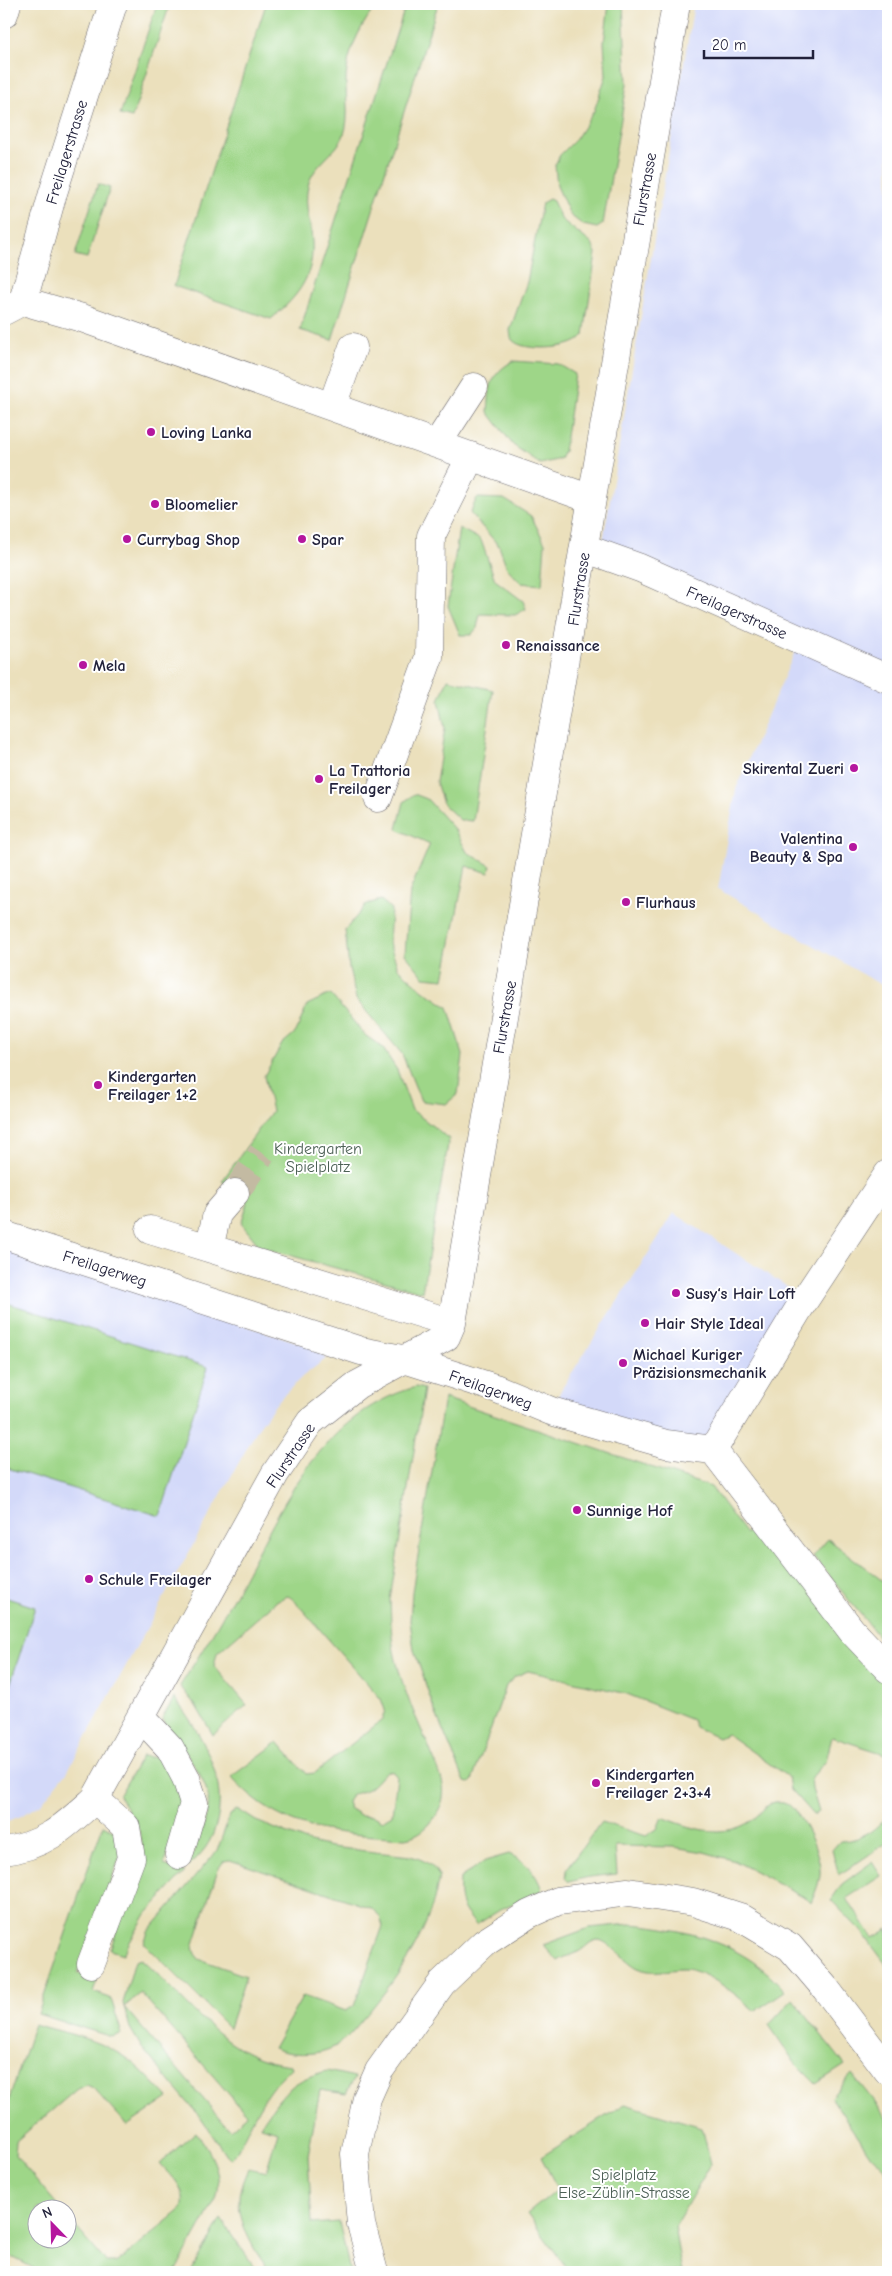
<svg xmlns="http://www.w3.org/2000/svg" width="892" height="2276" font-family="'Comic Neue',sans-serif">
  <rect width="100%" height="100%" fill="#fff"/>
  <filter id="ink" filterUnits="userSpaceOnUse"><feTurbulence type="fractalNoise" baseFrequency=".02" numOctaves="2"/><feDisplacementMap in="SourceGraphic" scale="10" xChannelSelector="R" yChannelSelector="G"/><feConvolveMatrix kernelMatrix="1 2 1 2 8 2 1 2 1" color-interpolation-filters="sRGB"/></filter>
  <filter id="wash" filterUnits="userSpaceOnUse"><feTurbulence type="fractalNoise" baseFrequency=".0096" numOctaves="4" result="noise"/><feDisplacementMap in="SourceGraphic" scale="20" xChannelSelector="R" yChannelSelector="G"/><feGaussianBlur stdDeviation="1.12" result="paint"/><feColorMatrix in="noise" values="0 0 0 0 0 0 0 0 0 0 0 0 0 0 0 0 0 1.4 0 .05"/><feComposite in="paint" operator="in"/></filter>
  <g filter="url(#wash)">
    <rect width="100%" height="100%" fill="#ebe0bc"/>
    <path fill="#d3d9f9" d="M 694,4 L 888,4 L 888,989 L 718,889 L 736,789 L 802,635 L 603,541 Z
      M 674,1213 L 806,1299 L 693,1453 L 551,1411 L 561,1390 Z
      M 4,1248 L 307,1345 L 327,1358 L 303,1376 L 278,1401 L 258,1428 L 67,1772 L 41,1804 L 19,1817 L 4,1822 Z"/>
    <path fill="#9ed688" stroke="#607c62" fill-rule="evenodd" d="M 157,4 L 170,4 L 132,118 L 120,115 Z
      M 266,4 L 377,4 C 363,23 350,45 347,69 C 343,91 352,115 343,137 C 335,154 315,164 309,182 C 304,199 308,215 311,231 C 317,273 301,294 271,319 L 174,286 Z
      M 406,4 L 438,4 L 332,340 L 300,330 Z
      M 609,4 L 623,4 L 627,84 L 603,224 L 597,228 L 583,225 L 570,215 L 557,186 L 555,165 L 560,155 L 576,139 L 594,111 L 606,76 L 604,42 Z
      M 98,184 L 110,188 L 87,258 L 75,255 Z
      M 549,199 L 553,201 L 561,219 L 592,244 L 596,253 L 584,335 C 581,338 578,341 575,342 C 563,349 518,352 511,338 C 511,337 510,331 510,330 L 527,282 L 542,203 Z
      M 513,361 L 558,364 L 575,374 L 564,451 L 560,459 L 540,464 L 513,445 L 488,412 C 490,386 489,375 513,361 Z
      M 477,498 L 504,499 L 531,516 L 545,543 L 542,585 L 521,583 L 507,568 L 499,546 L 470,513 Z
      M 459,528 L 481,540 L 495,580 L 523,601 L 526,609 L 515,615 L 480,614 L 477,628 L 471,635 L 460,635 L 448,606 Z
      M 448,679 L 493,690 L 473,821 L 460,820 L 443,804 L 436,782 L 445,728 L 439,700 Z
      M 414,794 L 427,799 L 455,830 L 467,852 L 491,866 L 489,873 L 466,866 L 444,979 L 424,977 L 405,954 L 410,891 L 430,844 L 397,829 L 404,802 Z
      M 381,900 L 391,909 L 389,943 L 398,968 L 423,990 L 448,1007 L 463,1055 L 458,1094 L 446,1104 L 421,1101 L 402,1054 L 356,999 L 349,968 L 345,930 L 367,904 Z
      M 330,994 L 366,1036 L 382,1047 L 397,1070 L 412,1110 L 449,1139 L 422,1292 L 260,1247 L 241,1223 L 248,1203 L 222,1181 L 272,1111 L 264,1076 L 282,1044 L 296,1032 L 307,1005 Z
      M 4,1302 L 208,1367 L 160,1516 L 4,1467 Z
      M 416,1387 L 424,1389 L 390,1599 C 391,1623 391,1645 398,1667 C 405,1694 417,1720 428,1745 C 433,1758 440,1771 443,1785 C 447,1808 427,1835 405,1838 C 335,1833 282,1834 231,1777 L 278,1742 L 306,1774 L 315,1773 L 382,1720 L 385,1710 L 381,1699 L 293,1599 L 288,1596 L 278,1600 L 217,1653 L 214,1666 L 247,1705 L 213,1735 L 196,1706 L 180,1686 C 197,1659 214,1632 229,1605 C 277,1521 314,1415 416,1387 ZM 387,1771 L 393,1772 L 397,1777 L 392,1815 L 382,1821 L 373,1816 L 360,1815 L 349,1808 L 347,1802 C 352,1790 364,1794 372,1786 C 378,1781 381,1775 387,1771 Z
      M 444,1398 L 711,1487 L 746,1534 L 756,1520 L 888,1677 L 888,1755 L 832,1737 L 826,1761 L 811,1778 L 812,1789 L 819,1812 L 813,1815 L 790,1789 L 788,1777 L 727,1734 L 718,1738 L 695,1727 L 692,1720 L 627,1694 L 528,1671 L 514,1677 L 506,1686 L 472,1781 L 470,1783 L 465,1782 L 434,1709 L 414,1650 L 410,1621 L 412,1592 Z
      M 828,1539 L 888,1585 L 888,1648 L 813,1556 Z
      M 4,1597 L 35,1607 L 4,1703 Z
      M 174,1698 C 206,1738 238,1798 206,1847 C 201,1854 194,1861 188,1867 C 194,1849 204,1828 208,1809 C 213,1780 177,1743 162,1719 Z
      M 142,1756 L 158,1758 L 176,1782 L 183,1811 L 164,1865 L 185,1872 L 146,1914 L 123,1954 L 110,1950 L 142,1855 C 145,1832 130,1815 119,1796 Z
      M 775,1802 C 779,1802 782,1801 786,1803 C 801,1811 820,1853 820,1869 C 821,1880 815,1893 811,1903 L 805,1897 L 735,1861 L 704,1852 L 674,1847 L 615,1846 L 617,1874 L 589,1877 L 569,1882 L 565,1878 L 566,1870 L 601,1822 L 646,1836 L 657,1829 L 662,1817 C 691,1828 722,1840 751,1821 C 760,1815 764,1805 775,1802 Z
      M 237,1809 L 256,1821 L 306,1841 L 331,1847 L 410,1856 C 422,1859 433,1864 439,1876 C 431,1929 402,1972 368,2013 C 359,2023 350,2036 339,2044 C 322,2056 292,2056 273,2048 L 303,1996 L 346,2011 L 354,2006 L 383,1926 L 380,1916 L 371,1908 L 230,1860 L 224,1861 L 218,1869 L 193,1947 L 195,1954 L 199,1959 L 246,1976 L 229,2028 L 144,1943 L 148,1932 L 217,1851 L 230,1815 Z
      M 888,1814 L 888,1842 L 839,1875 L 832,1850 L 840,1841 C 862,1840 875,1831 888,1814 Z
      M 103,1825 L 113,1830 L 122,1851 L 78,1973 L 97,1980 L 93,1992 L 110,1998 L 112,2002 L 121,2031 L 121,2034 L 112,2037 L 38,2014 Z
      M 509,1854 C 526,1862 536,1872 542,1890 L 503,1908 L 476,1925 C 460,1906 459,1903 460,1878 L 485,1861 Z
      M 872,1862 L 881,1876 L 847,1898 L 873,1938 L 888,1929 L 888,1967 L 861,1931 L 831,1900 L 842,1884 Z
      M 631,1924 C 689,1929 746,1944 785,1991 L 755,2011 C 739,1997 706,1969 683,1969 C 669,1969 652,1975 638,1968 C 627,1963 608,1940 598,1940 C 589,1941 586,1948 578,1952 C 571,1955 566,1956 558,1961 L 543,1945 L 589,1928 Z
      M 141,1959 C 150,1966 158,1975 166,1983 C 202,2019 236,2060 291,2065 L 292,2068 C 268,2086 258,2109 245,2135 C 240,2144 238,2152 230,2159 L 226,2155 L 200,2117 L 142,2048 L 130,2028 L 123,2003 L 134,1964 L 135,1961 ZM 141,1993 L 247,2115 L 230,2130 L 124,2007 Z
      M 793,1999 L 845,2065 L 816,2084 L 795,2063 L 769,2025 Z
      M 34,2024 C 69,2034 107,2041 135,2065 C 147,2075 157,2087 168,2098 L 127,2126 L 93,2088 L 87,2085 L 77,2089 L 16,2141 L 15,2155 L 60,2208 L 38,2208 L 38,2238 L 68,2238 L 68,2218 L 106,2262 L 115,2262 L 124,2257 L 182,2209 C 188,2189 172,2177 160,2163 L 196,2132 C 211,2152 224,2174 216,2199 L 175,2272 L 41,2272 L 14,2258 L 4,2254 L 4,2115 Z
      M 327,2071 L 355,2077 L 346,2094 L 320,2090 L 308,2155 L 312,2224 L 339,2222 L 350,2272 L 271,2272 C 255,2254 238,2223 239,2198 C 239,2188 245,2177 248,2168 L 266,2172 L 278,2131 L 260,2126 C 282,2095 288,2081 327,2071 Z
      M 852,2074 L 888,2119 L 888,2172 L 871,2156 L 831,2097 Z
      M 625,2104 L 702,2127 L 711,2164 L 674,2227 L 682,2272 L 570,2272 L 527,2214 L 558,2189 L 541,2157 Z
      M 221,2219 L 258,2272 L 191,2272 Z"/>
  </g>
  <g filter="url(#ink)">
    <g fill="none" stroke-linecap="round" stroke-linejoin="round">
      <path stroke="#c3baa2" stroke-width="28" stroke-dasharray="28 14" stroke-linecap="butt" d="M 235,1193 L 262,1153"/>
      <g stroke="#686468" stroke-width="29">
        <path id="minor" d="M 4,14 L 7,4
          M 23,301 L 53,193 L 113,4
          M 4,311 L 23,301 L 82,318 L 591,499
          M 332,406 L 353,347
          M 437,444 L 474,387
          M 584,548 L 640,568 L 888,679
          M 378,798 L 429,657 L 431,536 L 471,456
          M 150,1230 L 452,1323
          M 4,1235 L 361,1351 L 407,1360 L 495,1388 L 551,1411 L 666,1444 L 713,1450 L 852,1631 L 888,1669
          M 209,1248 L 217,1214 L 235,1193
          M 713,1450 L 800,1307 L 888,1174
          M 141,1717 L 170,1748 L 186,1778 L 194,1803 L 179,1855
          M 4,1851 C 45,1846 65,1826 95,1799 L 275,1474 L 310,1422 L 357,1385 L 446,1337 L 452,1323 L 676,4
          M 91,1964 L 131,1858 L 126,1827 L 95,1799
          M 374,2272 L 361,2224 L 355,2154 L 367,2098 L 379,2071 L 442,1983 L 484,1943 L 529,1914 L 558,1901 L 628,1892 L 693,1902 L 740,1917 L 790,1947 L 826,1989 L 888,2071"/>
      </g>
      <use href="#minor" stroke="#fff" stroke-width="28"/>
    </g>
  </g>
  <g fill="#b5179e" stroke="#fff" stroke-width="2">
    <circle cx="151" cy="432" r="5"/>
    <circle cx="155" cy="504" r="5"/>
    <circle cx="127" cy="539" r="5"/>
    <circle cx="302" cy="539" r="5"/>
    <circle cx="506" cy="645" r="5"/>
    <circle cx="83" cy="665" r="5"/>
    <circle cx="854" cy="768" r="5"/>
    <circle cx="319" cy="779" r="5"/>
    <circle cx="853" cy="847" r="5"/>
    <circle cx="626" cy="902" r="5"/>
    <circle cx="98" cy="1085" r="5"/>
    <circle cx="676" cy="1293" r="5"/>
    <circle cx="645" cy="1323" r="5"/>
    <circle cx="623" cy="1363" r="5"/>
    <circle cx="577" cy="1510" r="5"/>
    <circle cx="89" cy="1579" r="5"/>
    <circle cx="596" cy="1783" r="5"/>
  </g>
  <g text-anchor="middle" stroke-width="4" stroke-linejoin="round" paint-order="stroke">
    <g font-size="16" fill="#22223b" stroke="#fff">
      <text transform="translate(66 152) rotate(-73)" y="6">Freilagerstrasse</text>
      <text transform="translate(644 189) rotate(-80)" y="6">Flurstrasse</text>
      <text transform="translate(578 589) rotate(-81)" y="6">Flurstrasse</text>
      <text transform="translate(737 612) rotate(24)" y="6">Freilagerstrasse</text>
      <text transform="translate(504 1017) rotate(-80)" y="6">Flurstrasse</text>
      <text transform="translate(105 1268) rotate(18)" y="6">Freilagerweg</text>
      <text transform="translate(491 1389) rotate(20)" y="6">Freilagerweg</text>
      <text transform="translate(290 1455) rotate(-56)" y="6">Flurstrasse</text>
    </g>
    <g font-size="16" font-weight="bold" fill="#22223b" stroke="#fff" text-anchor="start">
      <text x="161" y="438">Loving Lanka</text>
      <text x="165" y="510">Bloomelier</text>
      <text x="137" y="545">Currybag Shop</text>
      <text x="312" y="545">Spar</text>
      <text x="516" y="651">Renaissance</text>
      <text x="93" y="671">Mela</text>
      <text x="844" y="774" text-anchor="end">Skirental Zueri</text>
      <text x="329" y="776">La Trattoria<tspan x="329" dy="18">Freilager</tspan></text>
      <text x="843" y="844" text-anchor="end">Valentina<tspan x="843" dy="18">Beauty &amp; Spa</tspan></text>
      <text x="636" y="908">Flurhaus</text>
      <text x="108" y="1082">Kindergarten<tspan x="108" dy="18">Freilager 1+2</tspan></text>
      <text x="686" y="1299">Susy‘s Hair Loft</text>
      <text x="655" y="1329">Hair Style Ideal</text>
      <text x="633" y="1360">Michael Kuriger<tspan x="633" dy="18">Präzisionsmechanik</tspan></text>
      <text x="587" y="1516">Sunnige Hof</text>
      <text x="99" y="1585">Schule Freilager</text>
      <text x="606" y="1780">Kindergarten<tspan x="606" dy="18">Freilager 2+3+4</tspan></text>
    </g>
    <g font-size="16" fill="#4d6156" stroke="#fff">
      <text x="318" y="1154">Kindergarten<tspan x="318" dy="18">Spielplatz</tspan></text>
      <text x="624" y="2180">Spielplatz<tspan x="624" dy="18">Else-Züblin-Strasse</tspan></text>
    </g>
  </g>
  <rect width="892" height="2276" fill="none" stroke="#fff" stroke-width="20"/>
  <g transform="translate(52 2224) rotate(337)"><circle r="24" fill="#ffffff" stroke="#a7a7b1"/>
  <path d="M0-4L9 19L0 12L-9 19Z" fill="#b5179e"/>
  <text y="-8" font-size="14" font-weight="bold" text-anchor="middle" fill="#22223b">N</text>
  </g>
  <path d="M704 50v8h109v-8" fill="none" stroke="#22223b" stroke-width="2.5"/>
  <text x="712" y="50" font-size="15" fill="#22223b" stroke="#ffffff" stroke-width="4" paint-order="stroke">20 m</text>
</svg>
